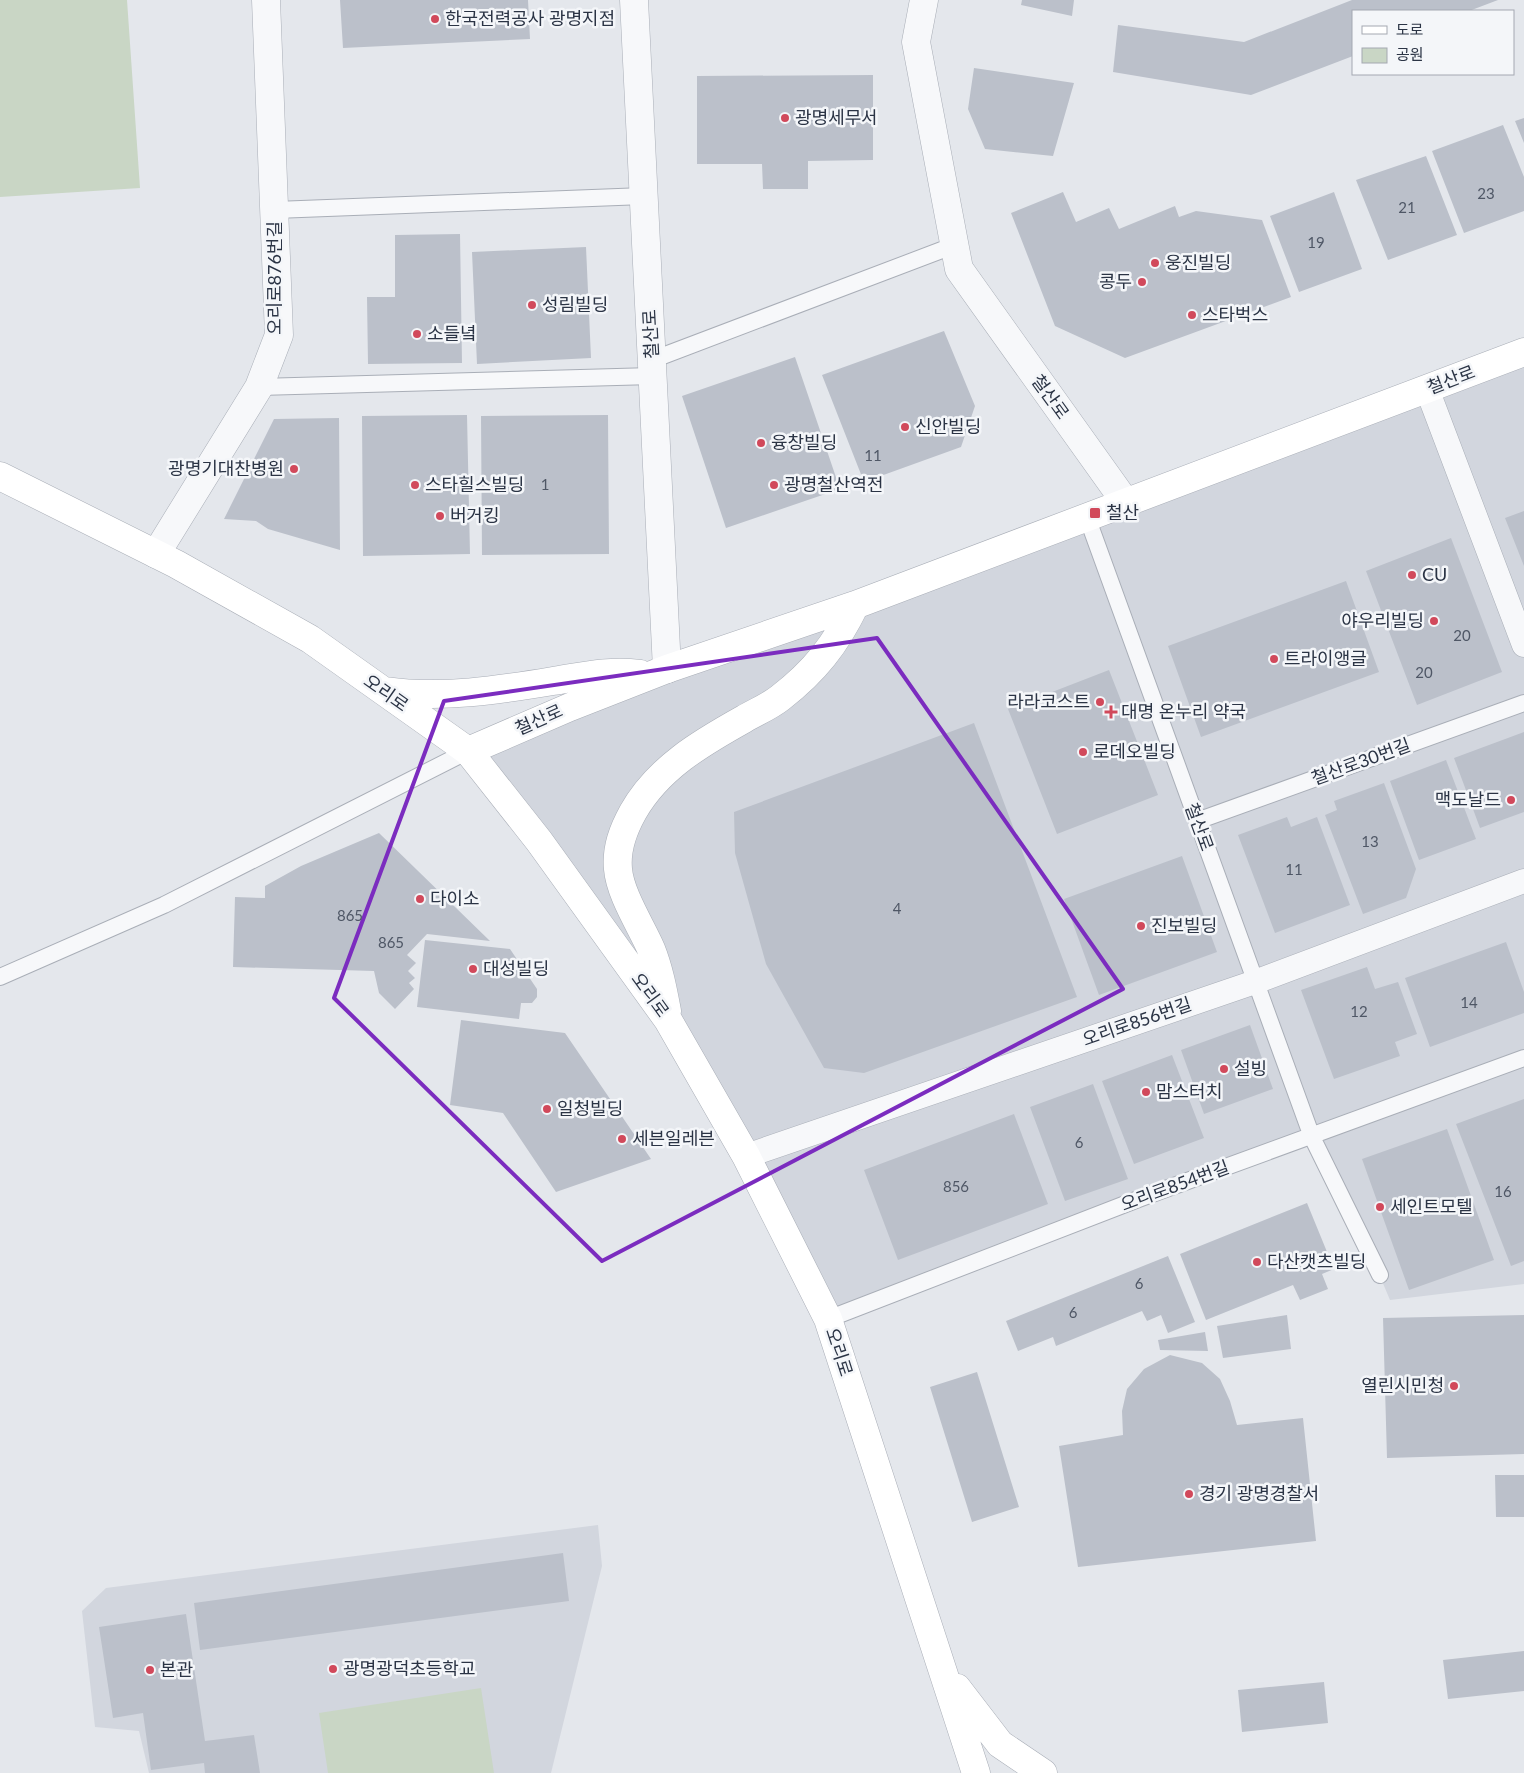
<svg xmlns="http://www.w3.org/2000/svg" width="1524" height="1773" font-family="Lato,'Noto Sans KR',sans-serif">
  <rect width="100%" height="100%" fill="#e4e7ec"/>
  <path fill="#d2d6de" d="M 1524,352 L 1524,1284 L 1390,1300 L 1339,1179 L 1311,1137 L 828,1319 L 746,1156 L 468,751 Z
    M 598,1525 L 602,1566 L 551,1773 L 149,1773 L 139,1731 L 95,1727 L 82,1611 L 106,1588 Z"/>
  <path fill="#c9d6c5" d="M 0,0 L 127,0 L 140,188 L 0,197 Z
    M 481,1688 L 494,1773 L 328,1773 L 319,1713 Z"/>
  <path fill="#bbc0ca" d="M 340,0 L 528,0 L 530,39 L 343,48 Z
    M 1022,0 L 1074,0 L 1072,16 L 1021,5 Z
    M 1352,0 L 1498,0 L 1469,11 L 1353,11 L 1353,56 L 1251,95 L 1113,72 L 1118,25 L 1244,42 Z
    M 974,68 L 1074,83 L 1053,156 L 985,149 L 968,109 Z
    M 873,75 L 873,160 L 808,161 L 808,189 L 763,189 L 762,164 L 697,164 L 697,76 Z
    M 1524,118 L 1524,143 L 1515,121 Z
    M 1503,125 L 1524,177 L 1524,211 L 1464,233 L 1432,151 Z
    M 1426,156 L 1457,235 L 1388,260 L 1356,180 Z
    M 1063,192 L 1076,222 L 1109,208 L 1119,229 L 1175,206 L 1179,217 L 1196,211 L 1262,220 L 1291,297 L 1125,358 L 1055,326 L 1011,213 Z
    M 1334,192 L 1362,269 L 1299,292 L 1270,216 Z
    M 460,234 L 462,363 L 368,364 L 367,297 L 395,297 L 395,235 Z
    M 586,247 L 591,358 L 477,364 L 472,252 Z
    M 944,331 L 975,406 L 961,447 L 864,482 L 822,375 Z
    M 795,357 L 840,489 L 726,528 L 682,396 Z
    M 467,415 L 470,554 L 363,556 L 362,416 Z
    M 608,415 L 609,554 L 482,555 L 481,416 Z
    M 339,418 L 340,550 L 268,529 L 256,521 L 224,519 L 274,419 Z
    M 1524,511 L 1524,566 L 1505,518 Z
    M 1451,538 L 1502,672 L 1417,705 L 1366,571 Z
    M 1346,581 L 1379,672 L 1201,737 L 1168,646 Z
    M 1109,670 L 1158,795 L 1057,834 L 1008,709 Z
    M 974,723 L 1077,997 L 864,1073 L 824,1068 L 766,964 L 735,853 L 734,812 Z
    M 1524,732 L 1524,812 L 1480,828 L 1454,758 Z
    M 1446,760 L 1476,839 L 1419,860 L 1390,781 Z
    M 1384,783 L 1416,869 L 1406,898 L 1363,914 L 1325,815 L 1337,810 L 1334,801 Z
    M 1287,817 L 1291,827 L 1317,817 L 1350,905 L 1275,933 L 1238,835 Z
    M 379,833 L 490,941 L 427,934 L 407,955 L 416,963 L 408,971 L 415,978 L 409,983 L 414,989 L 395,1009 L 379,993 L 374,971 L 233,967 L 235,897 L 265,898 L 265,886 L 301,866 Z
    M 1182,856 L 1217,952 L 1099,995 L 1064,899 Z
    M 425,940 L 510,949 L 537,989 L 537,997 L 532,1003 L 521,1003 L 519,1019 L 417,1007 Z
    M 1506,942 L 1524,992 L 1524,1013 L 1430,1047 L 1405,978 Z
    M 1367,967 L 1375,989 L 1398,982 L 1417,1034 L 1395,1042 L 1400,1056 L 1334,1079 L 1301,990 Z
    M 461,1020 L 565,1033 L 651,1159 L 556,1192 L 503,1113 L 450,1105 Z
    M 1250,1025 L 1273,1089 L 1204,1114 L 1181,1050 Z
    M 1172,1055 L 1204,1138 L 1134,1164 L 1102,1081 Z
    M 1093,1084 L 1128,1179 L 1065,1201 L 1030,1107 Z
    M 1524,1099 L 1524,1261 L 1511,1266 L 1456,1124 Z
    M 1014,1114 L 1048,1204 L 898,1260 L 864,1170 Z
    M 1447,1129 L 1494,1260 L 1409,1290 L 1362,1159 Z
    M 1307,1203 L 1334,1269 L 1322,1274 L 1328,1289 L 1300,1300 L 1293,1285 L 1206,1320 L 1180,1254 Z
    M 1168,1256 L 1195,1322 L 1168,1333 L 1161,1315 L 1147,1321 L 1142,1311 L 1056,1346 L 1053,1337 L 1018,1351 L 1006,1321 Z
    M 1287,1315 L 1291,1349 L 1223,1358 L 1217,1326 Z
    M 1524,1315 L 1524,1454 L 1387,1458 L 1383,1318 Z
    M 1205,1332 L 1208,1351 L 1160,1350 L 1158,1340 Z
    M 1170,1355 L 1202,1363 L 1220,1379 L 1230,1401 L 1237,1425 L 1303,1418 L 1316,1541 L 1078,1567 L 1059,1446 L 1123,1435 L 1122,1411 L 1127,1389 L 1144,1369 Z
    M 977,1372 L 1019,1507 L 972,1522 L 930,1387 Z
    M 1495,1475 L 1524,1475 L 1524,1517 L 1496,1517 Z
    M 563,1553 L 569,1601 L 200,1650 L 194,1603 Z
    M 186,1614 L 205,1741 L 254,1735 L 260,1773 L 205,1773 L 204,1763 L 151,1770 L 143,1713 L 113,1718 L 99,1627 Z
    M 1524,1651 L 1524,1691 L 1448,1699 L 1443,1660 Z
    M 1324,1682 L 1328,1723 L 1242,1732 L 1238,1690 Z"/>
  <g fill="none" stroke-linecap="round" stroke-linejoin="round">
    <g stroke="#a9aeb7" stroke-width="18">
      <path id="service" d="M 275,210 L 644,196
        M 652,360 L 955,245
        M 259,387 L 653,376
        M 1087,517 L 1312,1137 L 1380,1275
        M 1197,821 L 1524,703
        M 0,977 L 164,905 L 468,751
        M 828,1319 L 1141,1198 L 1524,1058"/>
    </g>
    <g stroke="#a9aeb7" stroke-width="25">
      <path id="pedestrian" d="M 1427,389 L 1524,645
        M 746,1156 L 1255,982 L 1524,881"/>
    </g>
    <g stroke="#a9aeb7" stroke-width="29">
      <path id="minor" d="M 634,0 L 667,669
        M 924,0 L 916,42 L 959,269 L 1126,503
        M 156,554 L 259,387 L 279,335 L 266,0"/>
    </g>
    <g stroke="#a9aeb7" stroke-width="29">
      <path id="secondary" d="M 0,476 L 176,564 L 310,639 L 468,751 L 539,841 L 668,1020 L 746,1156 L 828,1319 L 976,1773
        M 386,691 C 441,699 499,690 553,681 C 584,676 609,670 640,674
        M 468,751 L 570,707 L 667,669 L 855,605 L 1524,352
        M 667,1011 C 663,990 659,969 651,949 C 641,926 620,894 618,869 C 616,848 623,830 633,812 C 658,768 701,743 744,719 C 756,712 770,706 780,698 C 815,671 836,644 855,605
        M 957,1688 L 1000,1744 L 1043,1773"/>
    </g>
    <use href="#service" stroke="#f7f8fa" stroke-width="16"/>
    <use href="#pedestrian" stroke="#f7f8fa" stroke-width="24"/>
    <use href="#minor" stroke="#f7f8fa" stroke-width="28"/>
    <use href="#secondary" stroke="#fff" stroke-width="28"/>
  </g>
  <path fill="none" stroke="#7b2cbf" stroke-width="4" stroke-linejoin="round" d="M 877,638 L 1123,989 L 602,1261 L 334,998 L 444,701 Z"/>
  <g fill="#d1495b" stroke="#f4f6f9" stroke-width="2">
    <circle cx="435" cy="19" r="5"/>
    <circle cx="785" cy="118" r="5"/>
    <circle cx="1155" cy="263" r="5"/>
    <circle cx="1142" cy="282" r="5"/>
    <circle cx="532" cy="305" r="5"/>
    <circle cx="1192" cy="315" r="5"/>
    <circle cx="417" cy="334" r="5"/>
    <circle cx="905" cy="427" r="5"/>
    <circle cx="761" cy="443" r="5"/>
    <circle cx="294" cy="469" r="5"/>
    <circle cx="415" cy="485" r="5"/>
    <circle cx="774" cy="485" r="5"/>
    <rect x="1089" y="507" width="12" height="12" rx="2.5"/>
    <circle cx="440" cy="516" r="5"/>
    <circle cx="1412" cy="575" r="5"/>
    <circle cx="1434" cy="621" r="5"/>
    <circle cx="1274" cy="659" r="5"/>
    <circle cx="1100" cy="702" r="5"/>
    <path d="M1108.5 704.5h5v5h5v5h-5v5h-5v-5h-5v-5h5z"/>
    <circle cx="1083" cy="752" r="5"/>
    <circle cx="1511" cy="800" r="5"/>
    <circle cx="420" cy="899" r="5"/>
    <circle cx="1141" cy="926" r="5"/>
    <circle cx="473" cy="969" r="5"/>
    <circle cx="1224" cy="1069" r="5"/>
    <circle cx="1146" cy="1092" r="5"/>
    <circle cx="547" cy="1109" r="5"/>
    <circle cx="622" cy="1139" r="5"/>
    <circle cx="1380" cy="1207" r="5"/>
    <circle cx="1257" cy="1262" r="5"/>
    <circle cx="1454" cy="1386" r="5"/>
    <circle cx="1189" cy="1494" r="5"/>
    <circle cx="333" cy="1669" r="5"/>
    <circle cx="150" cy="1670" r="5"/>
  </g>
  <g text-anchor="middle" stroke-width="5" stroke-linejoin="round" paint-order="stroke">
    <g font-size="15" fill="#4f5766">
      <text x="1486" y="199">23</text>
      <text x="1407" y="213">21</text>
      <text x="1316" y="248">19</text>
      <text x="873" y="461">11</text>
      <text x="545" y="490">1</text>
      <text x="1462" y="641">20</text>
      <text x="1424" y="678">20</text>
      <text x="1370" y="847">13</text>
      <text x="1294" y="875">11</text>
      <text x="897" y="914">4</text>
      <text x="350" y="921">865</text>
      <text x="391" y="948">865</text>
      <text x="1469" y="1008">14</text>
      <text x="1359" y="1017">12</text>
      <text x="1079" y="1148">6</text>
      <text x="956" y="1192">856</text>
      <text x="1503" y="1197">16</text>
      <text x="1139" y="1289">6</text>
      <text x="1073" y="1318">6</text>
    </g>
    <g font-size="18" fill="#2b3445" stroke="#f4f6f9" text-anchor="start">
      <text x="445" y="25">한국전력공사 광명지점</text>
      <text x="795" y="124">광명세무서</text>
      <text x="1165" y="269">웅진빌딩</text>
      <text x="1132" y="288" text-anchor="end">콩두</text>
      <text x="542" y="311">성림빌딩</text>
      <text x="1202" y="321">스타벅스</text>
      <text x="427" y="340">소들녘</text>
      <text x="915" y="433">신안빌딩</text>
      <text x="771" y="449">융창빌딩</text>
      <text x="284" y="475" text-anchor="end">광명기대찬병원</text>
      <text x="425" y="491">스타힐스빌딩</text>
      <text x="784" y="491">광명철산역전</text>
      <text x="1106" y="519">철산</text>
      <text x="450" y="522">버거킹</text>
      <text x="1422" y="581">CU</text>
      <text x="1424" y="627" text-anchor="end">야우리빌딩</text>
      <text x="1284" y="665">트라이앵글</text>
      <text x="1090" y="708" text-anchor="end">라라코스트</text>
      <text x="1121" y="718">대명 온누리 약국</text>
      <text x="1093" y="758">로데오빌딩</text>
      <text x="1501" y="806" text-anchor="end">맥도날드</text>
      <text x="430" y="905">다이소</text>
      <text x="1151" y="932">진보빌딩</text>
      <text x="483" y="975">대성빌딩</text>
      <text x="1234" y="1075">설빙</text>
      <text x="1156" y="1098">맘스터치</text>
      <text x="557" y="1115">일청빌딩</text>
      <text x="632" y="1145">세븐일레븐</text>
      <text x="1390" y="1213">세인트모텔</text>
      <text x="1267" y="1268">다산캣츠빌딩</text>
      <text x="1444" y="1392" text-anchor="end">열린시민청</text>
      <text x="1199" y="1500">경기 광명경찰서</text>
      <text x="343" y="1675">광명광덕초등학교</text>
      <text x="160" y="1676">본관</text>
    </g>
    <g font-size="18" fill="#2b3445" stroke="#f4f6f9">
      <text transform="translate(275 278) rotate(-90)" y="6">오리로876번길</text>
      <text transform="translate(651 334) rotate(-93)" y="6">철산로</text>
      <text transform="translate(1451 380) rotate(-21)" y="6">철산로</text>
      <text transform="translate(1050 397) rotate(54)" y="6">철산로</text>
      <text transform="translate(386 693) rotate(35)" y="6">오리로</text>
      <text transform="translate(539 720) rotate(-24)" y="6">철산로</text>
      <text transform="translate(1361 762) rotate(-20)" y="6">철산로30번길</text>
      <text transform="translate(1199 827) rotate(70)" y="6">철산로</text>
      <text transform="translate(650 995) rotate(54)" y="6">오리로</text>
      <text transform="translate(1137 1022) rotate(-19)" y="6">오리로856번길</text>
      <text transform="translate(1175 1186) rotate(-20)" y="6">오리로854번길</text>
      <text transform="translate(839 1352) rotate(72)" y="6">오리로</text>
    </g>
  </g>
  <rect x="1352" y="10" width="162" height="65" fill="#f4f6f9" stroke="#a4a8b1"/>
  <rect x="1362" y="26" width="25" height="8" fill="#ffffff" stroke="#a4a8b1"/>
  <text x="1396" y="35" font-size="15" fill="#2b3445">도로</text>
  <rect x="1362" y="48" width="25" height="15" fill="#c9d6c5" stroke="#a4a8b1"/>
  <text x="1396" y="60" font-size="15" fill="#2b3445">공원</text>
</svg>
